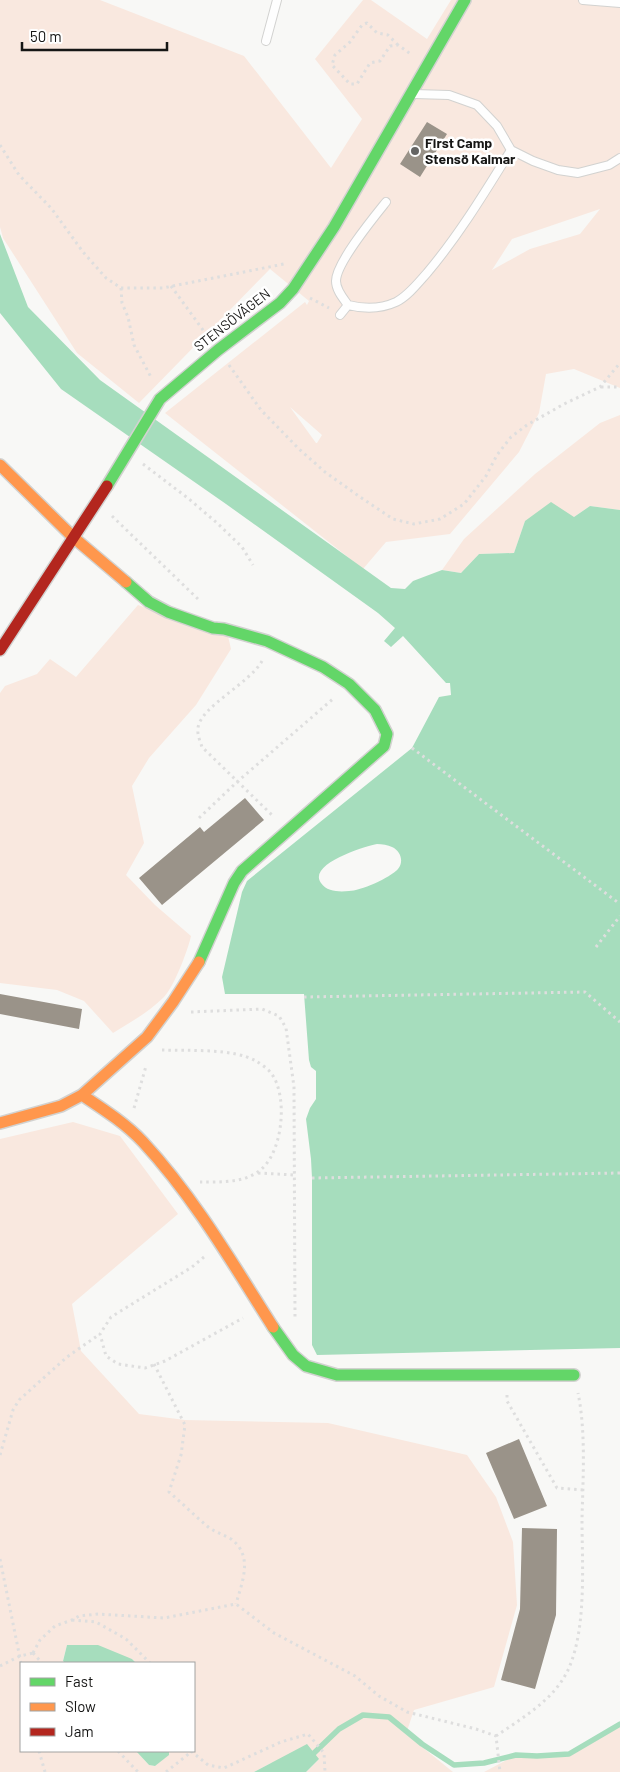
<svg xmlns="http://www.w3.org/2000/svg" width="620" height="1772" font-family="Barlow,sans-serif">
  <rect width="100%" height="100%" fill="#f8f8f6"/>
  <path fill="#f9e8df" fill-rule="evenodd" d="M 0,0 L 100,0 L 244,56 L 331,168 L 362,119 L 315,59 L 363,0 L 371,0 L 427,39 L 451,0 L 620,0 L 620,388 L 574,369 L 546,374 L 539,413 L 519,452 L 450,534 L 386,542 L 363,569 L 165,413 L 305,302 L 307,305 L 309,301 L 270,269 L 139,403 L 77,353 L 3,238 L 0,227 ZM 600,209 L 580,234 L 530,249 L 492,270 L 512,239 ZM 290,407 L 322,435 L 317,443 L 316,443 Z
    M 620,415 L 620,510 L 590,506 L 574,517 L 525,521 L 514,553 L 479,554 L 461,573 L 442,570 L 464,539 L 535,474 L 600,423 Z
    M 138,605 L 228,636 L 231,649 L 196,705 L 149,758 L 132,786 L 144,843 L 126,875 L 155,905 L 191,936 C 188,950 174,987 164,997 C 149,1012 131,1022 113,1033 L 84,1001 L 57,990 L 0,983 L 0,693 L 5,686 L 37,674 L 50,659 L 76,677 Z
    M 73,1122 L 120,1136 L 178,1214 L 72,1304 L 81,1351 L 139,1414 L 185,1420 L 328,1423 L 467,1455 L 496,1497 L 513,1542 L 517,1605 L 494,1687 L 414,1710 L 406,1734 L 453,1772 L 306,1772 L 319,1759 L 271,1763 L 254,1772 L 0,1772 L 0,1139 ZM 67,1645 L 132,1659 L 136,1663 L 194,1663 L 194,1751 L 169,1751 L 168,1755 L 155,1766 L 149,1765 L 136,1751 L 21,1751 L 21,1663 L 64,1663 L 63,1660 Z
    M 620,1724 L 620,1772 L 484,1772 L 516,1755 L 537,1756 L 569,1753 Z"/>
  <path fill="#a6ddbd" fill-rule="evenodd" d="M 0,234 L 28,307 L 100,380 L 391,588 L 405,589 L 413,581 L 442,570 L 461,573 L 479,554 L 514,553 L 525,521 L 551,502 L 574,517 L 590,506 L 620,510 L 620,1348 L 317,1355 L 312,1345 L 312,1178 L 311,1159 L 306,1119 L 310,1108 L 316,1099 L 316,1071 L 311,1067 L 309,1060 L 304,994 L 225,994 L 222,977 L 242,892 L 247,881 L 412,748 L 439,697 L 451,695 L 450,683 L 446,683 L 403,636 L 391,647 L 384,641 L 395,628 L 378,613 L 226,504 L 61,389 L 0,313 ZM 377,844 C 382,844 388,845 392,847 C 401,851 404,862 398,869 C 390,878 360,891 349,891 C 340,892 327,892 321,883 C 307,864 366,846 377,844 Z
    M 67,1645 L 98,1645 L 132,1659 L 136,1663 L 65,1663 L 63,1661 Z
    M 307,1744 L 319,1759 L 306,1772 L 254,1772 Z
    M 136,1751 L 169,1751 L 169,1755 L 155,1766 L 149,1765 Z"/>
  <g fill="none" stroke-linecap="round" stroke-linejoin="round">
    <path stroke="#a6ddbd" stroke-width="5.5" d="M 314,1753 L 339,1729 L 363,1715 L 389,1717 L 422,1744 L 454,1765 L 484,1763 L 516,1755 L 537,1756 L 569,1754 L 620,1724"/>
  </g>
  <path fill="#9a9389" d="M 427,122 L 447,134 L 420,177 L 400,164 Z
    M 245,798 L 264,820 L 162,905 L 139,878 L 200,827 L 204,832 Z
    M 0,994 L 82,1009 L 79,1029 L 0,1014 Z
    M 519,1439 L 547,1506 L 514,1519 L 486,1453 Z
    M 522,1528 L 557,1529 L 556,1615 L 535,1689 L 501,1680 L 520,1609 Z"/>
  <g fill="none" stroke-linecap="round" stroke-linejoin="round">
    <g stroke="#d2d2d0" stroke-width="10">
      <path id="lane" d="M 583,0 L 620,3
        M 266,41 L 277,0
        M 414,94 L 449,95 L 477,105 L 497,126 L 511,150 L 533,161 L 558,170 L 578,173 L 609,165 L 620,158
        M 386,202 C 374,217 336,263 336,281 C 336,290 343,298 348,305 C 364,309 381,309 396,302 C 408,296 418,283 427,273 C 459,235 485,192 511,150
        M 340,315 L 348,305"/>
    </g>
    <g stroke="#d2d2d0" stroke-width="14">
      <path id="fast" d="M 107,486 L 160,399 L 218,350 L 280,303 L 293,289 L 334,227 L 465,0
        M 126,582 L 149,602 L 168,612 L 213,628 L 224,629 L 267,641 L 323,667 L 349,684 L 375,710 L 387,734 L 384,746 L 242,871 L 234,883 L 199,962
        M 273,1327 L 293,1355 L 306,1366 L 337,1375 L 574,1375"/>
    </g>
    <g stroke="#d2d2d0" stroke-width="14">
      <path id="slow" d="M 0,465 L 73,537 L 126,582
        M 82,1095 C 103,1109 125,1123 143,1142 C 194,1197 233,1264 273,1327
        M 0,1123 L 61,1106 L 82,1095 L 147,1037 L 173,1002 L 199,962"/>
    </g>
    <g stroke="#d2d2d0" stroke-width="14">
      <path id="jam" d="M 0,650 L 107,486"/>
    </g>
    <path stroke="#dedede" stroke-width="3" stroke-dasharray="2.5 4" stroke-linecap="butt" d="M 398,45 L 388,35 L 377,33 L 367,23 L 362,25 L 350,42 L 335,55 L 332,65 L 350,84 L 357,84 L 370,63 L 380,61 L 390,46 L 398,45 L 412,55
      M 0,145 L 19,175 L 51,208 L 83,252 L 106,278 L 121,288 L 163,288 L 284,264
      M 171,286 L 206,334
      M 121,288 L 122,303 L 128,317 L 134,345 L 152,379
      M 310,298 L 329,308
      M 229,365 L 261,410 L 299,449 L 325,472 L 360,497 L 393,519 L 414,524 L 440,519 L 464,504 L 486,476 L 497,455 L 511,437 L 527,425 L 564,404 L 600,387 L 620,363
      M 601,387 L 620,387
      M 143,464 L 189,499 L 217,523 L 242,547 L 253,565
      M 112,516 L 199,600
      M 262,661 C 250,683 200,707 198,728 C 197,734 200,741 202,747 L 273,816
      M 412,748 L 620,904
      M 199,818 L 237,782 L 334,698
      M 596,947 L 620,916
      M 304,997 L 585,992 L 620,1022
      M 191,1012 L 262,1009 L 279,1016 L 286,1028 L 294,1087 L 295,1320
      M 162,1050 C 188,1051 233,1048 256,1061 C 261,1064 267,1068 271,1073 C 289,1096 283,1158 256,1173 C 241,1183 218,1182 200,1182
      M 134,1108 L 146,1066
      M 258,1173 L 294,1175
      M 312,1178 L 620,1173
      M 204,1257 L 192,1267 L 111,1317 L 100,1334 L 106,1356 L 118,1364 L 145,1368 L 165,1361 L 243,1318
      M 154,1364 L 185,1425 L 181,1455 L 169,1492 C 182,1503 194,1515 207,1526 C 214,1532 223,1534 231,1539 C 254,1556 242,1582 236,1604
      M 507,1395 L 507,1401 L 557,1488 L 583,1490
      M 0,1455 L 13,1410 L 19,1400 L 67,1357 L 100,1334
      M 0,1559 L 21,1663
      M 72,1620 L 96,1622 L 126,1639 L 150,1663
      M 33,1653 L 40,1640 L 55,1626 L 72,1620 L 79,1616 L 98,1614 L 164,1618 L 236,1604 L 274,1633 L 355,1676 L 379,1696 L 407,1712 L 476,1729 L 496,1736 L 500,1772
      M 33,1653 L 42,1663
      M 0,1666 L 20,1656 L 33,1653
      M 496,1736 C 522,1718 554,1700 568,1670 C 587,1629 582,1564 582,1519 C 583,1478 586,1432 578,1393
      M 39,1751 L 45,1772
      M 118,1751 L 138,1772
      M 191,1751 L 208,1765 L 224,1768 L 281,1742 L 308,1734 L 324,1753 L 325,1772
      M 166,1772 L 191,1752"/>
    <use href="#lane" stroke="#fefefe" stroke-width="8"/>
    <use href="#fast" stroke="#63d668" stroke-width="11"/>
    <use href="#slow" stroke="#ff974d" stroke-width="11"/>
    <use href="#jam" stroke="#b3261e" stroke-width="11"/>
  </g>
  <circle fill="#656564" stroke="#fff" stroke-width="2" cx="415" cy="151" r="5"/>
  <g text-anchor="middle" stroke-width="5" stroke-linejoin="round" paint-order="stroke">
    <g font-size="14" font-weight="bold" fill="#161615" stroke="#fff" text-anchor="start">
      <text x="425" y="148">First Camp<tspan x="425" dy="16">Stensö Kalmar</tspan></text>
    </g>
    <g font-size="14" fill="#161615" stroke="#fff">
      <text transform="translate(232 320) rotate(-38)" y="5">STENSÖVÄGEN</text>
    </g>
  </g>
  <rect x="20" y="1662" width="175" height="90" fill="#ffffff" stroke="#a2a2a1"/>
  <rect x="30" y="1678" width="25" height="8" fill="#63d668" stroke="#a2a2a1"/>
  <text x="65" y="1687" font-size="15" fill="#161615">Fast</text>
  <rect x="30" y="1703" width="25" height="8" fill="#ff974d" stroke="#a2a2a1"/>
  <text x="65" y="1712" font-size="15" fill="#161615">Slow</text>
  <rect x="30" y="1728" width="25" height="8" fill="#b3261e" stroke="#a2a2a1"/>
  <text x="65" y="1737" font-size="15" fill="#161615">Jam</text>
  <path d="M22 42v8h145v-8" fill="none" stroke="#161615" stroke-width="2.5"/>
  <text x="30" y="42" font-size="15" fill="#161615" stroke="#ffffff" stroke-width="4" paint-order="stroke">50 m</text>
</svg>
